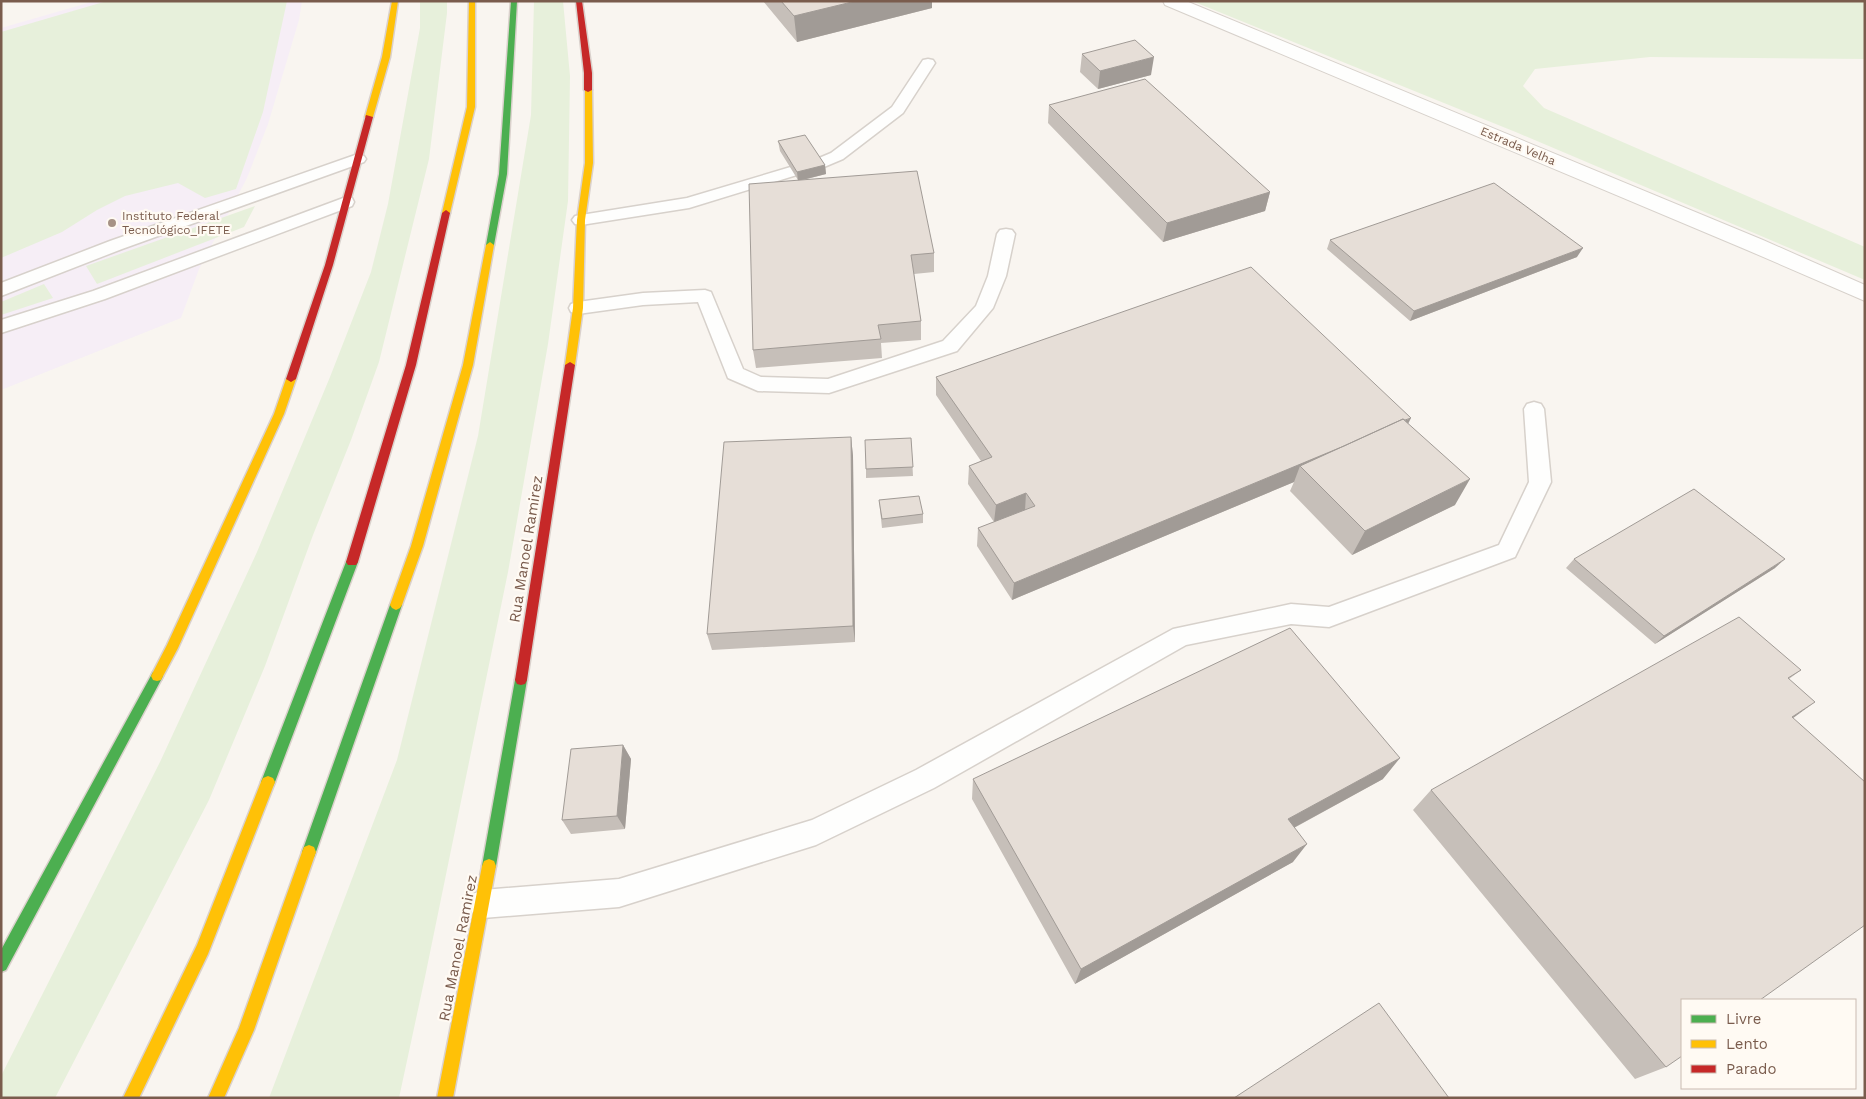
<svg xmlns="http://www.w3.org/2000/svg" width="1866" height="1099" font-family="'Work Sans',sans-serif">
  <rect width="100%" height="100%" fill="#f9f5f0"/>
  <path fill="#f6eef6" d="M 95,1 L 302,1 L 299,20 L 268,124 L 247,178 L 199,269 L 181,318 L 1,390 L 1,28 Z"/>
  <path fill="#e7f0db" d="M 107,1 L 287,1 L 263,112 L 236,189 L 205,198 L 178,183 L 125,196 L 97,210 L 62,232 L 1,258 L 1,32 Z
    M 420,1 L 447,1 L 447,13 L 429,159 L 379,362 L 351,440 L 313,535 L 265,666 L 209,800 L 55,1098 L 1,1098 L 1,1076 L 160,762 L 257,552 L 330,377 L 371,272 L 388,204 L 420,28 Z
    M 534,1 L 563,1 L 570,76 L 568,201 L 548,344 L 508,572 L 425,977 L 399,1098 L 269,1098 L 397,760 L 478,436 L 531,115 Z
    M 1192,1 L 1865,1 L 1865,59 L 1650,57 L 1535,69 L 1523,86 L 1544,108 L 1865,247 L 1865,280 L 1518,133 Z
    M 255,206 L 244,227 L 97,284 L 86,266 Z
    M 44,284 L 53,298 L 1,315 L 1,302 Z"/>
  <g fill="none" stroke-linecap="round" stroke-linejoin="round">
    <g stroke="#d7d1cb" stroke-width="3">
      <path id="lane" d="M 928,59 L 933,60 L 935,63 L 903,113 L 843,159 L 824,167 L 812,167 L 810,164 L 812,161 L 831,153 L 892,107 L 923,60 Z
        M 358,154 L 364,156 L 366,159 L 364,162 L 122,249 L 1,296 L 1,283 L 110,241 Z
        M 794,166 L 800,168 L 802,171 L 800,174 L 689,208 L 581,225 L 575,224 L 572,220 L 575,216 L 581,215 L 687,198 Z
        M 346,197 L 352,198 L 354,202 L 352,206 L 105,299 L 1,333 L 1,320 L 93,291 Z
        M 1006,229 L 1012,230 L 1015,234 L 1006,276 L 993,308 L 957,351 L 829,393 L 758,391 L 728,378 L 698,302 L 643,305 L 578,314 L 571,312 L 569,308 L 571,304 L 578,302 L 643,293 L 705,290 L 711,292 L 743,369 L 761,377 L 828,379 L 943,341 L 976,306 L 988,276 L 997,234 L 1000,230 Z
        M 1534,402 L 1541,404 L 1544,409 L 1551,482 L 1515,557 L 1329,627 L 1291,624 L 1186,645 L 934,788 L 816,845 L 619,907 L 483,918 L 473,914 L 469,904 L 473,894 L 483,890 L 619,879 L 812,820 L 916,770 L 1173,629 L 1291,604 L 1329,607 L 1499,545 L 1529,482 L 1524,409 L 1527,404 Z"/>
    </g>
    <g stroke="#d7d1cb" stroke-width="2">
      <path id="street" d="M 1163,1 L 1186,1 L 1763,240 L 1865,285 L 1865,301 L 1747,250 L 1165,5 Z"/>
    </g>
    <g stroke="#dad1cc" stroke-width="3">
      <path id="fast" d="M 511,1 L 517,1 L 507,174 L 494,245 L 490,248 L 486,245 L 499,174 Z
        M 352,557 L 356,559 L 358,562 L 275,782 L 273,786 L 268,788 L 263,786 L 261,782 L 346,562 L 348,559 Z
        M 396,600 L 400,602 L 402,605 L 316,852 L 314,857 L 309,859 L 304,857 L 302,852 L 390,605 L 392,602 Z
        M 157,671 L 161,672 L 163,676 L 161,680 L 6,970 L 1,972 L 1,950 L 153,672 Z
        M 521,675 L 525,676 L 527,680 L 496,866 L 494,871 L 489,873 L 484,871 L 482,866 L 515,680 L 517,676 Z"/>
    </g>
    <g stroke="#dad1cc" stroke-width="3">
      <path id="slow" d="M 392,1 L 398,1 L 390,57 L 373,117 L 369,119 L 365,117 L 382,57 Z
        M 469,1 L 475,1 L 475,107 L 450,213 L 446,216 L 442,213 L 467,107 Z
        M 585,88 L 592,90 L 593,163 L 585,220 L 583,308 L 575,365 L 570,368 L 565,365 L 573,308 L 577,220 L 585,163 Z
        M 490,242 L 494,245 L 473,365 L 423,546 L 402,605 L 400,608 L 396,610 L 392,608 L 390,605 L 411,546 L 463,365 L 486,245 Z
        M 291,376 L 296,379 L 284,414 L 178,648 L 161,680 L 157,681 L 153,680 L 151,676 L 167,645 L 274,414 L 286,379 Z
        M 268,776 L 273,778 L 275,782 L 208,954 L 139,1098 L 123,1098 L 197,945 L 261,782 L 263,778 Z
        M 309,845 L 314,847 L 316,852 L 254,1030 L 224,1098 L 208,1098 L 239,1028 L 302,852 L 304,847 Z
        M 489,859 L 494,861 L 496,866 L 453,1098 L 437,1098 L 482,866 L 484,861 Z"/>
    </g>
    <g stroke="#dad1cc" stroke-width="3">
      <path id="jam" d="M 576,1 L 582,1 L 592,73 L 592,90 L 588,92 L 584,90 L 584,73 Z
        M 366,115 L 373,117 L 333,265 L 296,379 L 291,382 L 286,379 L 325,265 Z
        M 446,210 L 450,213 L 416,365 L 358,562 L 356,565 L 348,565 L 346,562 L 406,365 L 442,213 Z
        M 570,362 L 575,365 L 527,680 L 525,684 L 521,685 L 517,684 L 515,680 L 565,365 Z"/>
    </g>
    <use href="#lane" fill="#fefefd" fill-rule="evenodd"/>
    <use href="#street" fill="#fefefd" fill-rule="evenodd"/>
    <use href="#fast" fill="#4caf50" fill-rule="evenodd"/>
    <use href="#slow" fill="#ffc107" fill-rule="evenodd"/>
    <use href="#jam" fill="#c62828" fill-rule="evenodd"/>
  </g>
  <path fill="#c6bfb9" d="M 763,1 L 932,1 L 932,8 L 797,42 Z
    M 1082,54 L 1151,75 L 1098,89 L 1080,72 Z
    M 1049,105 L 1270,192 L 1265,211 L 1163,242 L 1048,123 Z
    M 778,141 L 825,165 L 826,174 L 803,180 L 934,253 L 934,272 L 914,274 L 921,321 L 921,340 L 881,343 L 882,358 L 756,368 L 753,350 L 798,180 L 780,151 Z
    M 1330,240 L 1577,257 L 1410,321 L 1327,249 Z
    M 936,377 L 1408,423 L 1455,505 L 1352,555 L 1290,491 L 1294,482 L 1012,600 L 977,546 L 978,528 L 994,522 L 968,484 L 969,466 L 981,461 L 936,395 Z
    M 851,437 L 853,456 L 855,642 L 712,650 L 707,634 Z
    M 911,438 L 913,476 L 866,478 L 866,469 Z
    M 879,500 L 923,514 L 923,523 L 882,528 Z
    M 1574,559 L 1775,568 L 1655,644 L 1566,568 Z
    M 1801,670 L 1789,679 L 1793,718 L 1666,1067 L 1635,1079 L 1413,810 L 1431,790 Z
    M 623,745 L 631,759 L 625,829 L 571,834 L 562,820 Z
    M 973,779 L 1383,779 L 1294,828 L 1293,862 L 1075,984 L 972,799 Z"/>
  <path fill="#a19b96" d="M 856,1 L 932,1 L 932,8 L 797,42 L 794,16 Z
    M 1154,57 L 1151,75 L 1098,89 L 1100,71 Z
    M 825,165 L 826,174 L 798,181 L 797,172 Z
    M 1270,192 L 1265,211 L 1163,242 L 1167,223 Z
    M 1583,248 L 1577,257 L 1410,321 L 1414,311 Z
    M 1411,418 L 1402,436 L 1300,466 L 1294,482 L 1012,600 L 1014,583 Z
    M 851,437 L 853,456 L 855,642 L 853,626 Z
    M 1470,479 L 1455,505 L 1352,555 L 1365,531 Z
    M 1026,493 L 1025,511 L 994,522 L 996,505 Z
    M 1785,559 L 1775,568 L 1655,644 L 1664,636 Z
    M 1815,702 L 1785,724 L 1792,717 Z
    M 623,745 L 631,759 L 625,829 L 617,816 Z
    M 1400,758 L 1383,779 L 1275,838 L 1288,819 Z
    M 1307,844 L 1293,862 L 1075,984 L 1081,969 Z"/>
  <path fill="#e6ded7" stroke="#a19b96" d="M 781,1 L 856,1 L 794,16 Z
    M 1135,40 L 1154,57 L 1100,71 L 1082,54 Z
    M 1145,79 L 1270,192 L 1167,223 L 1049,105 Z
    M 805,135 L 825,165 L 797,172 L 778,141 Z
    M 917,171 L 934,253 L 911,255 L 921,321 L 878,325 L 881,339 L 753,350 L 749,184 Z
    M 1494,183 L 1583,248 L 1414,311 L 1330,240 Z
    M 1251,267 L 1411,418 L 1405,420 L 1403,419 L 1344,446 L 1014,583 L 978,528 L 1035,506 L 1026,493 L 996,505 L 969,466 L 992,457 L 936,377 Z
    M 1403,419 L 1470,479 L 1365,531 L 1300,466 Z
    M 851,437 L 853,626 L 707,634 L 724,442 Z
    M 911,438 L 913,467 L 866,469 L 865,440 Z
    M 1694,489 L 1785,559 L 1664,636 L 1574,559 Z
    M 919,496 L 923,514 L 882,519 L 879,500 Z
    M 1739,617 L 1801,670 L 1788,678 L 1815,702 L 1792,717 L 1865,782 L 1865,925 L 1760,1000 L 1682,1000 L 1682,1056 L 1666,1067 L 1431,790 Z
    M 1290,628 L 1400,758 L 1288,819 L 1307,844 L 1081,969 L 973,779 Z
    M 623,745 L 617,816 L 562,820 L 571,749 Z
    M 1379,1003 L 1449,1098 L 1234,1098 Z"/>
  <circle fill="#a69286" stroke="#fffaf3" stroke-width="2" cx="112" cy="223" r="5"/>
  <g text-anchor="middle" stroke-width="4.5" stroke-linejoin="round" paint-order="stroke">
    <g font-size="12" fill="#7a5c4d" stroke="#fffaf3">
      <text transform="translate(1518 146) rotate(23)" y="4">Estrada Velha</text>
    </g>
    <g font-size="12" fill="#7a5c4d" stroke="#fffaf3" text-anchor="start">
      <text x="122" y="220">Instituto Federal<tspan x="122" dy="14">Tecnológico_IFETE</tspan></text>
    </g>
    <g font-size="15" fill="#7a5c4d" stroke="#fffaf3">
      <text transform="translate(526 549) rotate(-81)" y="5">Rua Manoel Ramirez</text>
      <text transform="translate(458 948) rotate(-79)" y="5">Rua Manoel Ramirez</text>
    </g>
  </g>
  <rect width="1866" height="1099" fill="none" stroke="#7a5c4d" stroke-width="5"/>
  <rect x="1681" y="999" width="175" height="90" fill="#fffaf3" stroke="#cabbb1"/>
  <rect x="1691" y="1015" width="25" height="8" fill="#4caf50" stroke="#cabbb1"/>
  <text x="1726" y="1024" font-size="15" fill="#7a5c4d">Livre</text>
  <rect x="1691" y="1040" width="25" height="8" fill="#ffc107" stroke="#cabbb1"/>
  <text x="1726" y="1049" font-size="15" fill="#7a5c4d">Lento</text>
  <rect x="1691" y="1065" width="25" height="8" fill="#c62828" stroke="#cabbb1"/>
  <text x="1726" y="1074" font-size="15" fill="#7a5c4d">Parado</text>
</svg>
